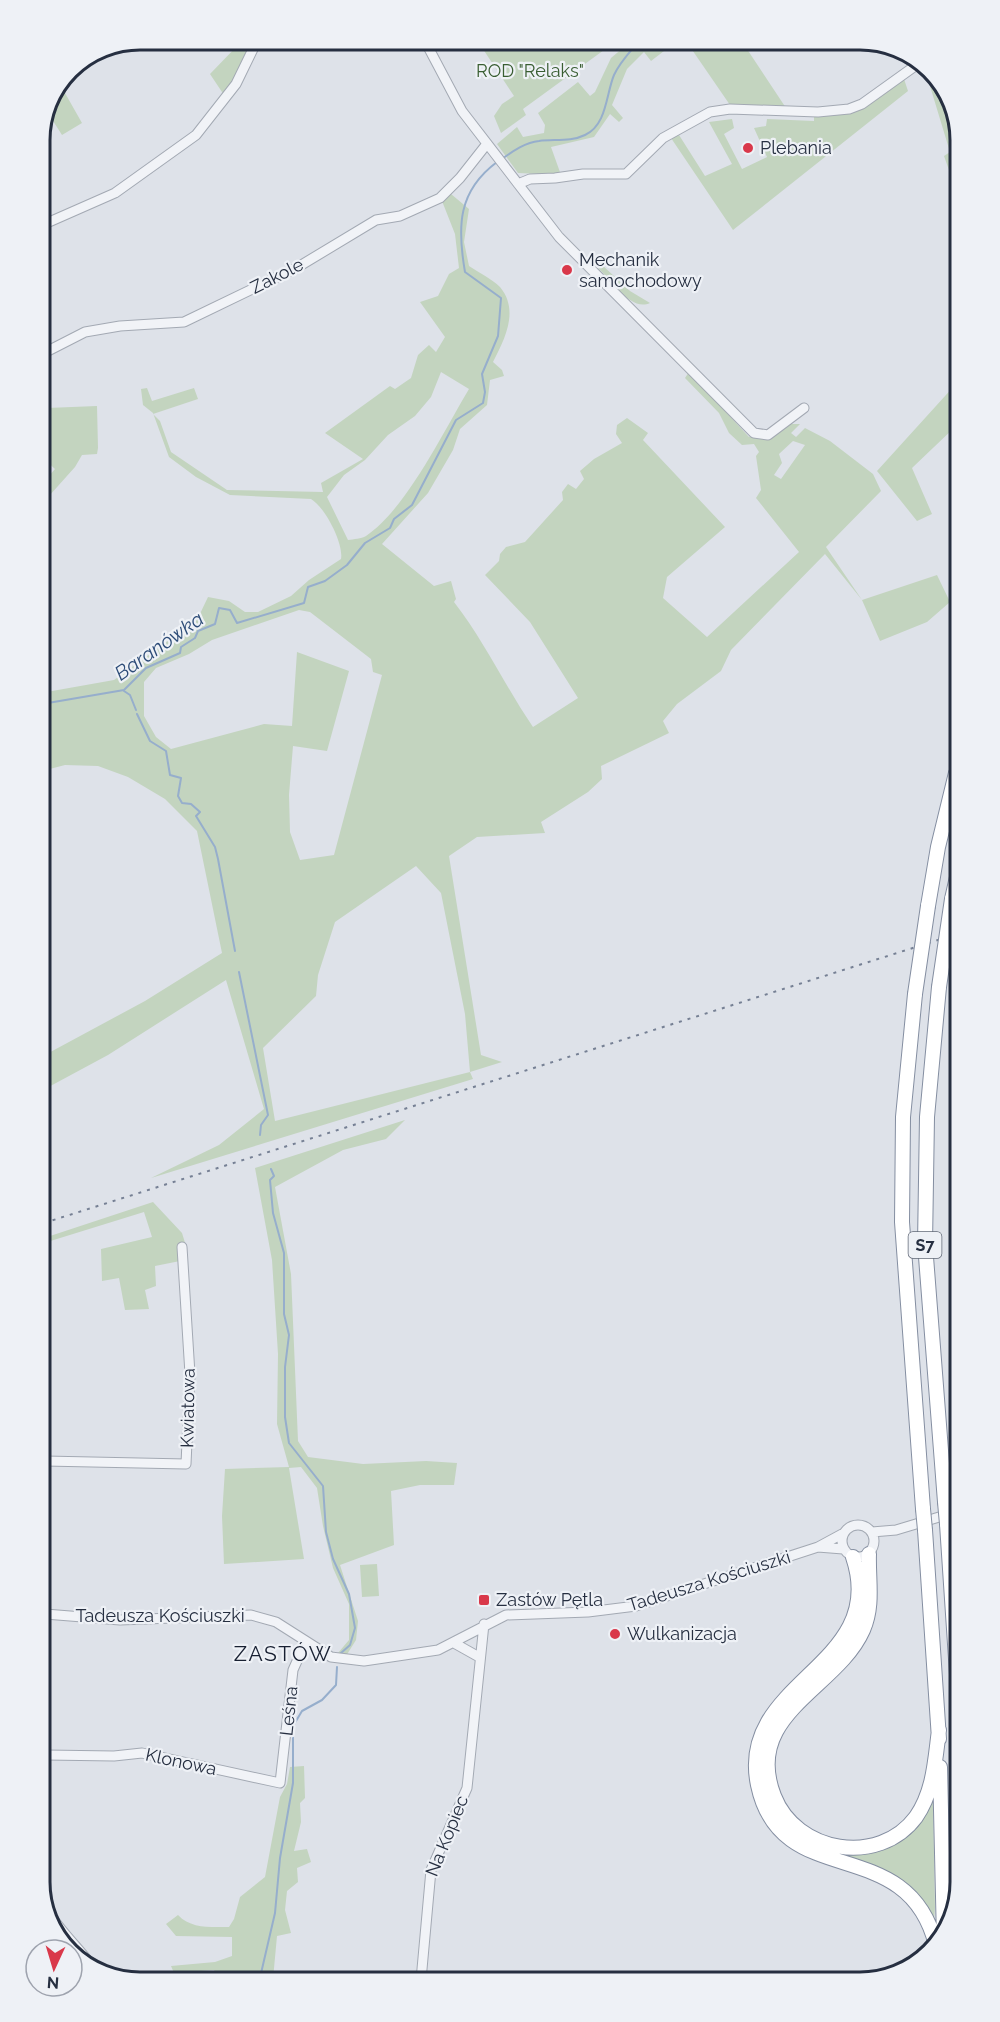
<svg xmlns="http://www.w3.org/2000/svg" width="1000" height="2022" font-family="Raleway,sans-serif">
  <rect width="100%" height="100%" fill="#dee2e9"/>
  <path fill="#c3d4bf" fill-rule="evenodd" d="M 741,40 L 786,108 L 730,105 L 686,41 Z
    M 677,41 L 651,61 L 644,52 L 627,69 L 612,105 L 623,118 L 619,122 L 610,114 L 594,137 L 551,147 L 561,175 L 518,173 L 497,144 L 517,127 L 523,137 L 544,133 L 545,125 L 538,113 L 578,82 L 590,96 L 595,92 L 611,58 L 630,42 Z
    M 615,42 L 523,109 L 526,115 L 501,133 L 494,116 L 502,104 L 514,96 L 479,43 Z
    M 238,45 L 253,45 L 239,76 L 224,95 L 210,74 Z
    M 923,63 L 953,101 L 954,184 L 944,156 L 950,152 Z
    M 903,76 L 908,91 L 733,230 L 671,138 L 679,135 L 705,176 L 732,164 L 709,122 L 732,119 L 734,128 L 724,134 L 742,169 L 767,157 L 754,128 L 766,126 L 767,119 L 814,121 L 814,115 C 856,117 872,100 903,76 Z
    M 61,86 L 82,123 L 62,135 L 48,113 Z
    M 451,194 L 469,209 L 464,242 L 469,266 C 478,272 492,279 500,287 C 520,311 504,340 493,362 L 502,370 L 504,376 L 490,380 L 487,405 L 460,429 L 453,450 L 428,493 L 382,544 L 434,586 L 451,581 L 456,599 L 454,602 C 485,642 505,686 533,727 L 578,698 L 530,622 L 485,575 L 499,561 L 500,554 L 506,547 L 525,542 L 563,500 L 562,492 L 568,484 L 576,489 L 584,479 L 580,471 L 594,459 L 622,443 L 616,434 L 617,425 L 627,418 L 648,433 L 643,440 L 725,527 L 667,577 L 663,598 L 707,637 L 799,552 L 756,498 L 761,490 L 756,456 L 759,452 L 754,444 L 742,445 L 729,433 L 719,413 L 685,378 L 689,372 L 749,437 L 753,434 L 764,439 L 790,424 L 800,424 L 791,433 L 796,437 L 805,428 L 830,441 L 873,474 L 881,491 L 826,547 L 862,600 L 937,575 L 950,602 L 927,622 L 880,641 L 862,600 L 825,554 L 731,650 L 721,671 L 677,704 L 663,721 L 669,733 L 601,766 L 602,779 L 588,792 L 541,822 L 545,833 L 477,837 L 449,856 L 481,1055 L 502,1062 L 470,1072 L 473,1079 L 151,1178 L 219,1145 L 264,1109 L 226,980 L 108,1055 L 43,1090 L 43,1056 L 145,1001 L 222,953 L 197,831 L 165,799 L 128,777 L 98,766 L 65,765 L 42,771 L 41,693 L 114,680 L 197,620 L 208,597 L 229,601 L 245,612 L 258,612 L 291,596 L 309,580 L 341,559 C 344,544 325,507 311,499 L 230,495 L 196,477 L 169,457 L 153,413 L 143,405 L 141,389 L 147,388 L 152,401 L 194,388 L 198,399 L 153,414 L 160,421 L 171,452 L 227,490 L 323,492 L 321,483 L 363,459 L 325,433 L 390,386 L 395,389 L 411,378 L 418,355 L 429,345 L 436,352 L 445,337 L 420,302 L 438,296 L 449,274 L 459,268 L 455,234 L 442,201 ZM 441,372 L 469,389 C 443,432 407,508 366,536 C 361,539 354,539 348,540 L 327,497 L 344,475 L 365,460 L 388,435 L 415,416 L 431,397 ZM 793,441 L 805,445 L 781,479 L 774,475 L 782,463 L 779,454 ZM 299,610 L 310,612 L 371,659 L 373,672 L 382,675 L 334,855 L 300,860 L 290,832 L 289,795 L 293,746 L 327,751 L 349,671 L 297,652 L 292,726 L 264,724 L 171,749 L 156,737 L 144,716 L 144,682 L 156,668 L 189,654 L 212,640 ZM 416,866 L 441,893 L 465,1014 L 470,1072 L 275,1121 L 263,1048 L 316,996 L 318,975 L 335,922 Z
    M 601,264 L 630,291 L 650,303 C 631,312 611,280 598,268 Z
    M 955,385 L 955,427 L 912,468 L 932,514 L 917,521 L 877,471 Z
    M 40,404 L 47,408 L 97,406 L 98,448 L 97,454 L 82,455 L 75,467 L 41,505 L 41,473 L 48,477 L 55,469 L 41,456 Z
    M 405,1120 L 386,1139 L 343,1150 L 275,1187 L 291,1274 L 298,1441 L 308,1457 L 363,1464 L 426,1461 L 457,1463 L 454,1485 L 420,1485 L 391,1491 L 394,1545 L 340,1565 L 358,1621 L 356,1640 L 346,1656 L 338,1653 L 349,1640 L 349,1604 L 333,1568 L 323,1526 L 317,1488 L 301,1467 L 289,1468 L 304,1559 L 224,1564 L 222,1516 L 225,1469 L 289,1467 L 277,1424 L 278,1354 L 272,1260 L 255,1168 Z
    M 153,1202 L 182,1233 L 186,1246 L 180,1261 L 155,1266 L 156,1286 L 145,1290 L 149,1309 L 125,1310 L 119,1278 L 102,1281 L 101,1249 L 152,1237 L 144,1212 L 44,1243 L 44,1238 Z
    M 377,1564 L 379,1596 L 362,1597 L 360,1565 Z
    M 304,1766 L 305,1798 L 300,1803 L 301,1822 L 294,1851 L 307,1849 L 311,1862 L 297,1868 L 298,1882 L 287,1891 L 285,1910 L 291,1933 L 277,1936 L 273,1979 L 280,1981 L 216,1982 L 219,1980 L 214,1970 L 174,1973 L 171,1966 L 215,1962 L 232,1956 L 232,1937 L 176,1936 L 166,1924 L 178,1915 C 191,1929 211,1927 229,1927 L 234,1919 L 240,1897 L 265,1877 L 280,1797 L 287,1784 L 290,1767 Z
    M 933,1799 L 935,1908 L 934,1921 C 910,1876 884,1867 836,1856 L 836,1853 L 872,1851 Z"/>
  <g fill="none" stroke-linecap="round" stroke-linejoin="round">
    <path stroke="#96aecc" stroke-width="2" d="M 502,159 C 513,151 526,142 539,141 C 554,139 571,142 585,135 C 607,125 606,94 614,75 C 620,62 630,52 639,41
      M 124,691 L 130,695 L 136,710
      M 42,704 L 124,690 L 146,668 L 180,653 L 181,647 L 195,638 L 198,631 L 215,624 L 219,608 L 230,610 L 237,623 L 304,603 L 308,587 L 325,581 L 347,565 L 365,543 L 390,528 L 394,519 L 412,505 L 456,420 L 483,403 L 485,392 L 482,374 L 498,336 L 501,298 L 465,272 C 457,226 458,191 497,162
      M 137,714 L 150,741 L 166,751 L 170,775 L 181,778 L 178,796 L 182,803 L 191,804 L 200,812 L 196,816 L 215,847 L 218,859 L 235,951
      M 239,972 L 268,1115 L 261,1125 L 260,1135
      M 271,1169 L 274,1176 L 270,1180 L 273,1213 L 284,1253 L 284,1314 L 289,1335 L 285,1367 L 285,1417 L 289,1443 L 323,1486 L 326,1532 L 333,1559 L 349,1594 L 355,1628 L 350,1645 L 341,1653
      M 259,1982 L 275,1913 L 280,1858 L 293,1783 L 293,1726 L 302,1711 L 322,1700 L 336,1685 L 337,1667"/>
    <g stroke="#a3a9b3" stroke-width="11">
      <path id="minor" d="M 426,43 L 462,111 L 559,237 L 754,433 L 768,435 L 804,408
        M 518,184 L 530,179 L 555,178 L 583,174 L 626,174 L 663,138 L 710,112 L 730,109 L 818,112 L 849,109 L 862,104 L 922,61
        M 40,226 L 115,193 L 196,135 L 236,84 L 255,45
        M 40,355 L 85,332 L 120,326 L 184,322 L 298,267 L 376,220 L 400,216 L 440,198 L 460,178 L 486,145
        M 45,1461 L 186,1464 L 190,1374 L 182,1247
        M842 1541a16 16 0 1 1 32 0a16 16 0 1 1-32 0Z
        M 872,1532 L 896,1530 L 959,1511
        M 818,1547 L 843,1549
        M 45,1614 L 120,1620 L 251,1615 L 276,1622 L 331,1657 L 364,1661 L 438,1650 L 506,1615 L 588,1612 L 636,1606 L 818,1547 L 842,1534
        M 454,1643 L 479,1657
        M 46,1755 L 114,1756 L 142,1753 L 280,1783 L 293,1670 L 306,1641
        M 46,1908 C 59,1931 79,1947 94,1969
        M 421,1980 L 431,1870 L 467,1788 L 484,1624"/>
    </g>
    <g stroke="#848ea1" stroke-width="16">
      <path id="highway" d="M 952,899 L 957,877
        M 928,906 L 938,847 L 956,773
        M 939,987 L 927,1117 L 925,1244 L 945,1502
        M 915,994 L 903,1117 L 902,1222 L 923,1509
        M 947,1524 L 960,1719
        M 925,1530 L 939,1739
        M 869,1554 C 868,1580 874,1605 863,1630 C 837,1689 742,1714 774,1796 C 796,1853 879,1867 916,1817 C 934,1791 935,1760 939,1730
        M 853,1557 C 890,1667 736,1680 758,1785 C 781,1894 907,1830 936,1945
        M 940,1767 L 944,1939"/>
    </g>
    <use href="#minor" stroke="#f1f3f7" stroke-width="9"/>
    <use href="#highway" stroke="#fff" stroke-width="14"/>
    <path stroke="#768094" stroke-width="2" stroke-dasharray="3 6" stroke-linecap="butt" d="M 44,1223 L 957,934"/>
    <g stroke="#848ea1" stroke-width="16" stroke-linecap="butt">
      <path id="highway-bridge" d="M 939,987 L 952,899
        M 915,994 L 928,906
        M 945,1502 L 947,1524
        M 923,1509 L 925,1530"/>
    </g>
    <use href="#highway-bridge" stroke="#fff" stroke-width="14"/>
  </g>
  <g fill="#d9384a" stroke="#eef1f6" stroke-width="2">
    <circle cx="748" cy="148" r="6"/>
    <circle cx="567" cy="270" r="6"/>
    <rect x="478" y="1594" width="12" height="12" rx="3"/>
    <circle cx="615" cy="1634" r="6"/>
  </g>
  <g text-anchor="middle" stroke-width="4.5" stroke-linejoin="round" paint-order="stroke">
    <rect fill="#eef1f6" stroke="#626977" stroke-width="1.5" x="908.5" y="1232" width="33" height="26" rx="4.5"/>
    <g font-size="16" font-weight="bold" fill="#262f41">
      <text x="925" y="1251">S7</text>
    </g>
    <g font-size="18" fill="#395e32" stroke="#eef1f6">
      <text x="530" y="77">ROD "Relaks"</text>
    </g>
    <g font-size="18" fill="#262f41" stroke="#eef1f6" text-anchor="start">
      <text x="760" y="154">Plebania</text>
      <text x="579" y="266">Mechanik<tspan x="579" dy="21">samochodowy</tspan></text>
      <text x="496" y="1606">Zastów Pętla</text>
      <text x="627" y="1640">Wulkanizacja</text>
    </g>
    <g font-size="18" fill="#262f41" stroke="#eef1f6">
      <text transform="translate(277 276) rotate(-27)" y="6">Zakole</text>
      <text transform="translate(188 1408) rotate(-89)" y="6">Kwiatowa</text>
      <text transform="translate(709 1581) rotate(-17)" y="6">Tadeusza Kościuszki</text>
      <text x="160" y="1622">Tadeusza Kościuszki</text>
      <text transform="translate(289 1711) rotate(-84)" y="6">Leśna</text>
      <text transform="translate(181 1762) rotate(12)" y="6">Klonowa</text>
      <text transform="translate(447 1836) rotate(-68)" y="6">Na Kopiec</text>
    </g>
    <g font-size="20" font-style="italic" fill="#2d4c78" stroke="#eef1f6">
      <text transform="translate(159 646) rotate(-35)" y="7">Baranówka</text>
    </g>
    <g font-size="21" letter-spacing="1.5" fill="#182032" stroke="#eef1f6">
      <text x="283" y="1661">ZASTÓW</text>
    </g>
  </g>
  <path d="M0 0H1000V2022H0ZM140 50H860A90 90 0 0 1 950 140V1882A90 90 0 0 1 860 1972H140A90 90 0 0 1 50 1882V140A90 90 0 0 1 140 50Z" fill="#eef1f6" fill-rule="evenodd"/>
  <path fill="none" stroke="#262f41" stroke-width="3" d="M140 50H860A90 90 0 0 1 950 140V1882A90 90 0 0 1 860 1972H140A90 90 0 0 1 50 1882V140A90 90 0 0 1 140 50Z"/>
  <g transform="translate(54 1968) rotate(184)"><circle r="28" fill="#eef1f6" stroke="#9ea3ae" stroke-width="1.5"/>
  <path d="M0-4.5L10 22L0 15L-10 22Z" fill="#d9384a"/>
  <text y="-9" font-size="16" font-weight="bold" text-anchor="middle" fill="#262f41">N</text>
  </g>
</svg>
